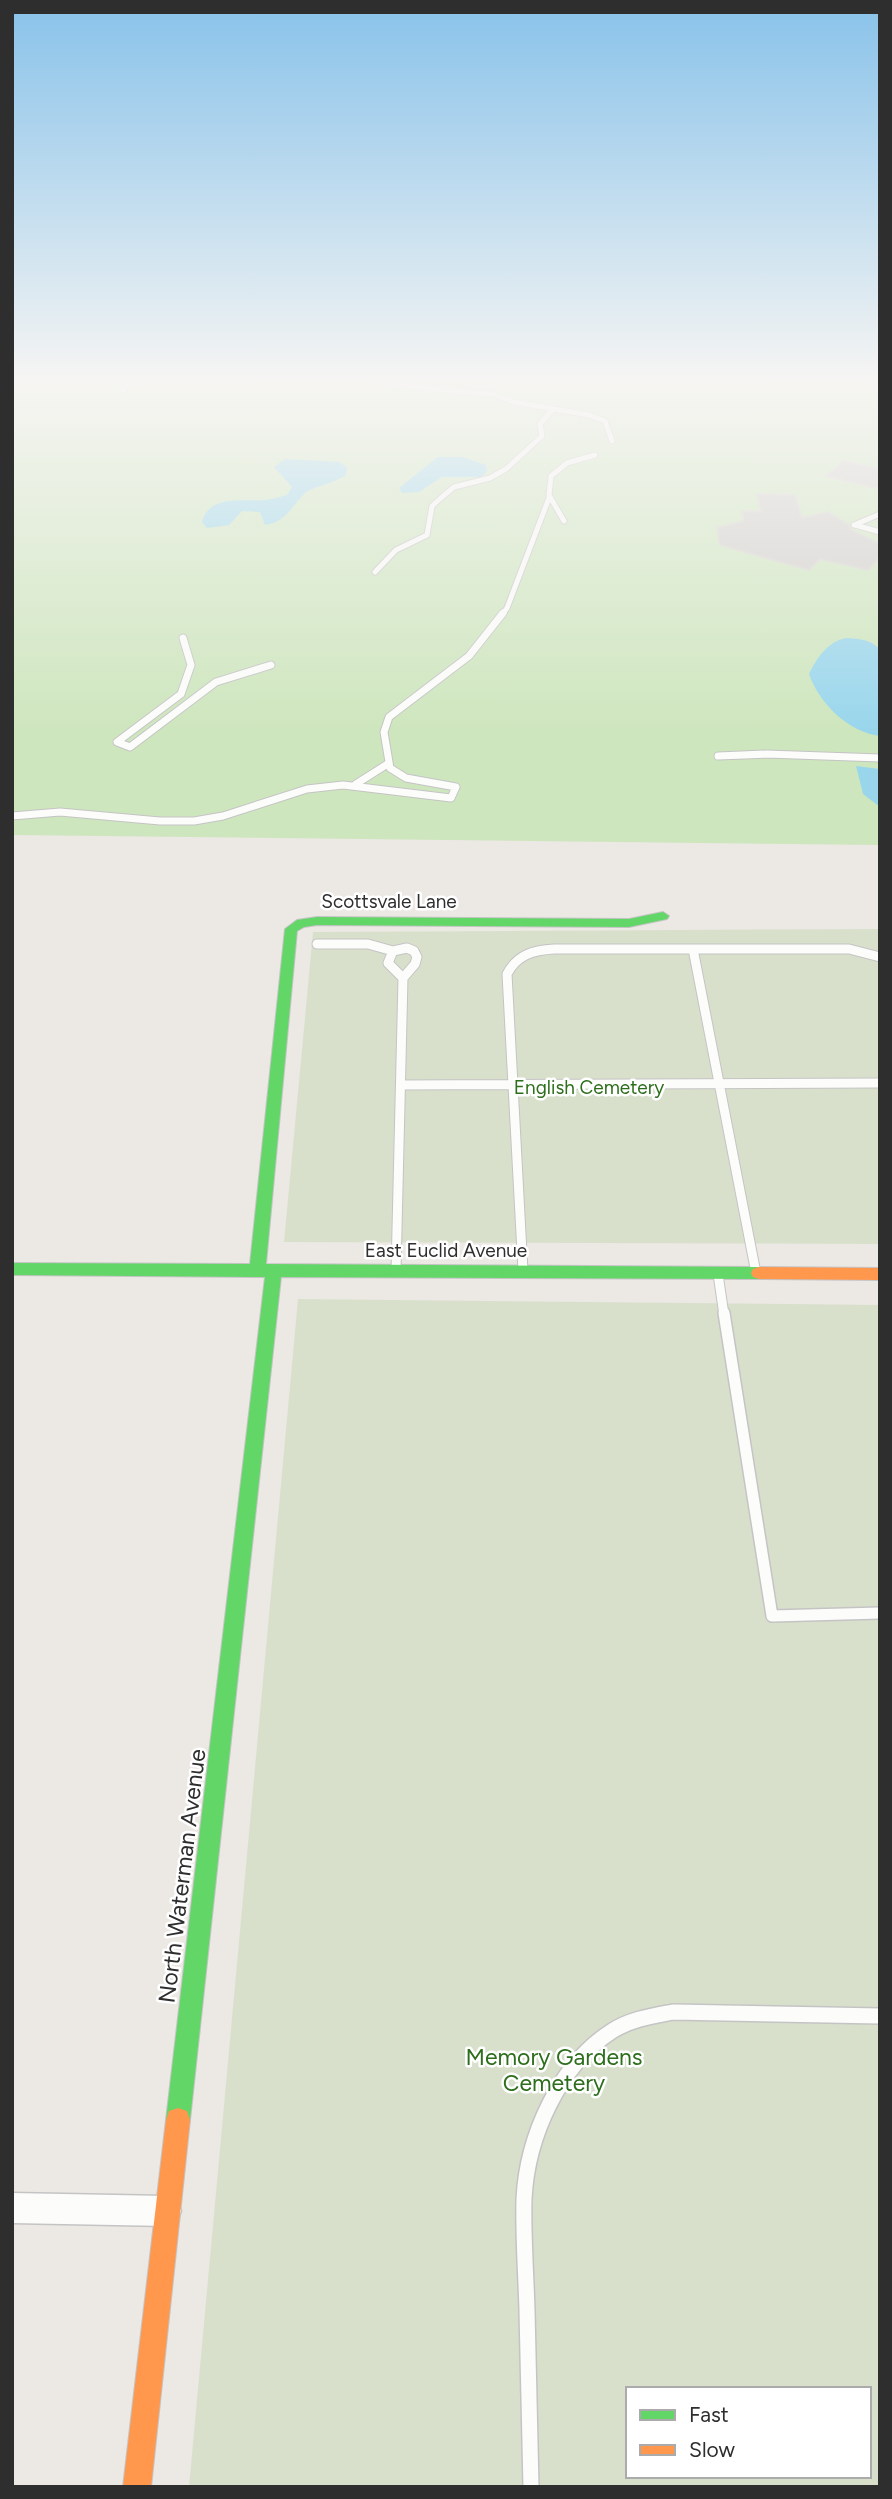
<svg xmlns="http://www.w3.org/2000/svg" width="892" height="2499" font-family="Figtree,sans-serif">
  <rect width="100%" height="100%" fill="#ece8e4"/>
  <path fill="#cee6be" d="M 20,380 L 880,382 L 880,845 L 12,835 L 12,393 Z"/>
  <path fill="#d8e0cc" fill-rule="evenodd" d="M 880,929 L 880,1244 L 284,1242 L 313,932 Z
    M 298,1299 L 880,1305 L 880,2487 L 189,2487 ZM 628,2389 L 869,2389 L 869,2476 L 628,2476 Z"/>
  <path fill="#99d6ec" d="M 438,457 L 462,457 L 486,465 L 487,471 L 482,477 L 442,477 L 419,492 L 402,493 L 399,488 Z
    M 285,459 L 339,462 L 347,467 L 346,475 C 335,483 311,487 304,494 C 291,507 286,522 265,525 L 260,512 L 242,511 L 229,525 L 207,528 L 202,522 C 209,494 243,502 265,500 C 273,499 280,497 287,495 L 292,487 L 274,467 Z
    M 846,638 C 858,639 872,639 880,650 L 880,736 C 848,732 819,703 809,674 C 817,658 827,642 846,638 Z
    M 856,766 L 880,769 L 880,807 L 863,794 Z"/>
  <path fill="#d1cecb" stroke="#d7d4d0" stroke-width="2" d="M 843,461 L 880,469 L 880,489 L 826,476 Z
    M 757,494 L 795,495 L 802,518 L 828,512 L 849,525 L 851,530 L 880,544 L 880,557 L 868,570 L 820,559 L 809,570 L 720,545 L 717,528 L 744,521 L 742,511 L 761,512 Z"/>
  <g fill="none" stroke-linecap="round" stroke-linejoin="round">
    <g stroke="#c5c4c5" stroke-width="7">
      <path id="lane-far4" d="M 371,380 L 411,387 L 493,394 L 514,402 L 589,415 L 605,421 L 612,441
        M 123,390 L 132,380
        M 564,521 L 549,495 L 551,476 L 567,463 L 595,455
        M 854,525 L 880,514
        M 855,525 L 880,532
        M 375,572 L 396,550 L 427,535 L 432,506 L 442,497 L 454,487 L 490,478 L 506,469 L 542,436 L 540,424 L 553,409
        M 502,615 L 507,608 L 549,498"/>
    </g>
    <g stroke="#c5c4c5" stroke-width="9">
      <path id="lane-far3" d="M 183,638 L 191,665 L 181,694 L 117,742 L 130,747 L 216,682 L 271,665
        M 718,756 L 767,754 L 880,758
        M 356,784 L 389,763
        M 12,816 L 60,812 L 160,821 L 194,821 L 223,816 L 307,789 L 343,785 L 451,798 L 456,787 L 406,778 L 390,768 L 384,732 L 389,717 L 469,656 L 503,613"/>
    </g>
    <g stroke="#c5c4c5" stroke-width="11">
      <path id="lane-far2" d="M 317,944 L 368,944 L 393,951
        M 407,948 L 414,951 L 417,957 L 415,964 L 403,978 L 388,963 L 393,951 Z
        M 693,949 L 756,1273
        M 401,1085 L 880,1083
        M 396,1271 L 403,978
        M 523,1271 L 507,974 C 517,955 533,950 554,949 L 849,949 L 880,957
        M 718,1274 L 724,1315"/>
    </g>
    <g stroke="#c5c4c5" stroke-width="14">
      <path id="lane-far1" d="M 724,1313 L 772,1616 L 880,1613"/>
    </g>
    <g stroke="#c5c4c5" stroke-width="18">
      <path id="lane" d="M 531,2487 C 530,2428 528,2370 527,2311 C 526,2274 523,2236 524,2199 C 527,2137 559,2065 612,2031 C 631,2019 652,2016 673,2012 L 880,2016"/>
    </g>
    <g stroke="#c5c4c5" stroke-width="3">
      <path id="street" d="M 12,2193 L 166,2196 L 177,2200 L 181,2211 L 177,2222 L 166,2226 L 12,2223 Z"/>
    </g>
    <g stroke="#c5c4c5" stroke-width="2">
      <path id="fast" d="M 663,912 L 669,916 L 667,919 L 629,927 L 317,925 L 304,927 L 297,931 L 266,1264 L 759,1267 L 765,1269 L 767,1273 L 765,1277 L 759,1279 L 281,1277 L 190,2120 L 187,2129 L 178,2132 L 169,2129 L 166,2120 L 265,1277 L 12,1275 L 12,1263 L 250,1264 L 285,929 L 297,920 L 317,917 L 629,919 Z"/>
    </g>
    <g stroke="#c5c4c5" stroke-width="2">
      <path id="slow" d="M 759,1267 L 880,1268 L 880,1280 L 759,1279 L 753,1277 L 751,1273 L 753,1269 Z
        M 178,2108 L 187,2111 L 190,2120 L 151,2487 L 123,2487 L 166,2120 L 169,2111 Z"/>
    </g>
    <use href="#lane-far4" stroke="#fcfcfb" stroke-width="5"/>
    <use href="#lane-far3" stroke="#fcfcfb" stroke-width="7"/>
    <use href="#lane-far2" stroke="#fcfcfb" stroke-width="9"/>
    <use href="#lane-far1" stroke="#fcfcfb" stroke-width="11"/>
    <use href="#lane" stroke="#fcfcfb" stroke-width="15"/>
    <use href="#street" fill="#fcfcfb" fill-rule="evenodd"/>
    <use href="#fast" fill="#63d668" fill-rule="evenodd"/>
    <use href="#slow" fill="#ff974d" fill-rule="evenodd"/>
  </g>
  <linearGradient id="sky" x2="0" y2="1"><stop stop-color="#88c2ea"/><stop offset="0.52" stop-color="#f6f5f3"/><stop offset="1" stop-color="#f6f5f3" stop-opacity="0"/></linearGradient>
  <rect width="892" height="730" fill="url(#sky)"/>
  <g text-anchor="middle" stroke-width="5" stroke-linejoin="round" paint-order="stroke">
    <g font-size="19" fill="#2e2e2e" stroke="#fff">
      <text x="389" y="908">Scottsvale Lane</text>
      <text x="446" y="1257">East Euclid Avenue</text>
    </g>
    <g font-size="19" fill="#2c6e1b" stroke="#fff">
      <text x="589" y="1094">English Cemetery</text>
    </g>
    <g font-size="23" fill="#2e2e2e" stroke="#fff">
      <text transform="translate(182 1876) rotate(-83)" y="8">North Waterman Avenue</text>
    </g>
    <g font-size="23" fill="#2c6e1b" stroke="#fff">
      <text x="554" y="2065">Memory Gardens<tspan x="554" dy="26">Cemetery</tspan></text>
    </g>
  </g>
  <rect width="892" height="2499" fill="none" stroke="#2e2e2e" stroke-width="28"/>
  <rect x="626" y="2387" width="245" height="91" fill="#ffffff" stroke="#ababab" stroke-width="2"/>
  <rect x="640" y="2410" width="35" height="10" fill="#63d668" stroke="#ababab" stroke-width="2"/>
  <text x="689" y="2422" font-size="21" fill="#2e2e2e">Fast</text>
  <rect x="640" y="2445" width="35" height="10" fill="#ff974d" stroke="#ababab" stroke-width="2"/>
  <text x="689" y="2457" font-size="21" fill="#2e2e2e">Slow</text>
</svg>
